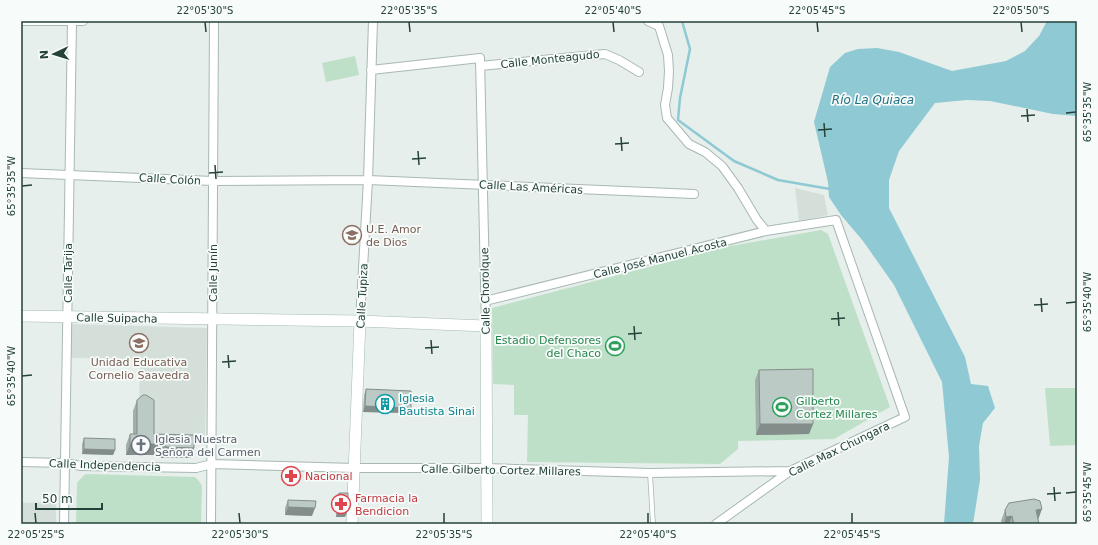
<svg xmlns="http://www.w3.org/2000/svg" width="1098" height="545" font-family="'DejaVu Sans',sans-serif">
  <rect width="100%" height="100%" fill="#e6efeb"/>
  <path fill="#d4dfda" d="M 795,188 L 824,195 L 828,215 L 799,221 Z
    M 71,324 L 207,328 L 205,442 L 150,440 L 139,406 L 140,359 L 71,358 Z
    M 56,502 L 56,524 L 21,524 L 21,503 Z"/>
  <path fill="#bfe0c8" d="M 355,56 L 359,75 L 326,82 L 322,63 Z
    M 821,230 L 828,234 L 890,407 L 834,439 L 738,441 L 738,449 L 720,464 L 527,462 L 528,415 L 514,415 L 514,385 L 493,384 L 492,308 L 725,247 Z
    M 1045,388 L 1077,388 L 1077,445 L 1050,446 Z
    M 86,474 L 195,477 L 199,481 L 202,486 L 201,524 L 76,524 L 77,483 L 83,476 Z"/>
  <path fill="#8ec9d4" d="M 1047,21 L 1077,21 L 1077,116 L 1053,114 L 990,101 L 967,100 L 935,103 L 899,151 L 889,180 L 889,208 L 965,357 L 971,384 L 988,386 L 995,408 L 983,423 L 979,446 L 980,480 L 973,524 L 944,524 L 949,457 L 942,382 L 894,285 L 863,241 L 841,215 L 829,197 L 828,182 L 814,122 L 830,67 L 845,53 L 858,49 L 877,48 L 899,52 L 952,71 L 1006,61 L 1025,51 L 1039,36 Z"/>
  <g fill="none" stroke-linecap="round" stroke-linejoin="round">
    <path stroke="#8ec9d4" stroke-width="2.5" d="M 682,21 L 690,49 L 680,98 L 678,120 L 734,161 L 778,180 L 830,189"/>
    <g stroke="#a8b8b2" stroke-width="5.5">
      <path id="lane" d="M 650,473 L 653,524"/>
    </g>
    <g stroke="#a8b8b2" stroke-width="10">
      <path id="street" d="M 21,21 L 83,21
        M 648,21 L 659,26 L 668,55 L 669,71 L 668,88 L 665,105 L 667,118 L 689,144 L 705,152 L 722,166 L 738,188 L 757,220 L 766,231
        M 480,66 L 605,54 L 619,60 L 639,72
        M 371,70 L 480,58 L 486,326
        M 21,173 L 213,181 L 368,180 L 694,194
        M 485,301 L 766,231 L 836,220 L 905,417 L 790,471 L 716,524
        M 360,321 L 368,180 L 373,21
        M 21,462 L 65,463 L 81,466 L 196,468 L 212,464 L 355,468 L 485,468 L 650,473 L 790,471
        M 64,524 L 72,21
        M 211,524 L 214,21"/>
    </g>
    <g stroke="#a4bbb3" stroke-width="12">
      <path id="secondary" d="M 21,316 L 360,321 L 486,326 L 487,524
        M 352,524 L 360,321"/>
    </g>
    <use href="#lane" stroke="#fff" stroke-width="4"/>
    <use href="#street" stroke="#fff" stroke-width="8"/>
    <use href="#secondary" stroke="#fff" stroke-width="11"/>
  </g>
  <path fill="#a1aea9" d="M 759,370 L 813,424 L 809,434 L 756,435 L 755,380 Z
    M 366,389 L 409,413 L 363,412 L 364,395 Z
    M 137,400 L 154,434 L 194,448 L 191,458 L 161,458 L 161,455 L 126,455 L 126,445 L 130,434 L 133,434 L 133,411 Z
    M 84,438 L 115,450 L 113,455 L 82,454 L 82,444 Z
    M 339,493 L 345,517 L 336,517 L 336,501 Z
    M 288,500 L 312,516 L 285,515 L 285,508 Z
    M 1005,510 L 1038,520 L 1039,524 L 1002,524 L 1001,521 Z"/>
  <path fill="#838d89" d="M 365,406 L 411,408 L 409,413 L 363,412 Z
    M 760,424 L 813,424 L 809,434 L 756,435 Z
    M 130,444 L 165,444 L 161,455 L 126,455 Z
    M 165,447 L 194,448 L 191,458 L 161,458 Z
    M 84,449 L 115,450 L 113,455 L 82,454 Z
    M 288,507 L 315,508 L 312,516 L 285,515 Z
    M 339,509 L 348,510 L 345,517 L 336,517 Z
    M 1042,509 L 1038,520 L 1036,510 Z
    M 1012,516 L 1009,524 L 1004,524 L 1006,517 Z"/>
  <path fill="#bbcac4" stroke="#838d89" d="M 813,369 L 813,424 L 760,424 L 759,370 Z
    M 366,389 L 411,391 L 411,408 L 365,406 Z
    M 143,395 L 146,395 L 154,400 L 154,434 L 194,435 L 194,448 L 165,447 L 165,444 L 130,444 L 130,434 L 137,434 L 137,400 Z
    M 84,438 L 115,439 L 115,450 L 84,449 Z
    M 339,493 L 348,493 L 348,510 L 339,509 Z
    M 1034,499 L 1040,501 L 1042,509 L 1036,510 L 1039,524 L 1014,524 L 1012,516 L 1006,517 L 1005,510 L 1009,503 Z
    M 288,500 L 316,501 L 315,508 L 288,507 Z"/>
  <path fill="none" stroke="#24423a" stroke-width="1.5" d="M 205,22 L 206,32M 409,22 L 410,32M 613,22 L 614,32M 817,22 L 818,32M 1021,22 L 1022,32M 1027,109 L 1028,122M 1066,113 L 1076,112M 1021,116 L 1035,115M 824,123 L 825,137M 818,130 L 832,129M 621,137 L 622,151M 615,144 L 629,143M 418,151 L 419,165M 412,159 L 426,158M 215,165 L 216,179M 209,173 L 223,172M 22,186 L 32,185M 1041,298 L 1042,312M 1066,303 L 1076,302M 1034,305 L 1048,304M 838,312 L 839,326M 831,319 L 845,318M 634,326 L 635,340M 628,334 L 642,333M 431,340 L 432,354M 425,348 L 439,347M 228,355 L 229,368M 222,362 L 236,361M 22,376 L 32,375M 1054,487 L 1055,501M 1066,493 L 1076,492M 1047,494 L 1061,493M 35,513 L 36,523M 239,513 L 240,523M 444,513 L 444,523M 648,513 L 648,523M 852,513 L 852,523"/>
  <defs>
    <g id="school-ring" transform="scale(1)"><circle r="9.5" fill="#f7fbf9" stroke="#8d6e63" stroke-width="1.5"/><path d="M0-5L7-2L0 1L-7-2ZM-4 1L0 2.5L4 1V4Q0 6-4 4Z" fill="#8d6e63"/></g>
    <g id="stadium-ring" transform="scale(1)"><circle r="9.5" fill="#f7fbf9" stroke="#2e9e5b" stroke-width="1.5"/><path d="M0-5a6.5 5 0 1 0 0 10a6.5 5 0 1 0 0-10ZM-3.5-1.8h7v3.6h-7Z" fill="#2e9e5b"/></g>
    <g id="building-ring" transform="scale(1)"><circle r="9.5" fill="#f7fbf9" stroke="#0f9aa8" stroke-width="1.5"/><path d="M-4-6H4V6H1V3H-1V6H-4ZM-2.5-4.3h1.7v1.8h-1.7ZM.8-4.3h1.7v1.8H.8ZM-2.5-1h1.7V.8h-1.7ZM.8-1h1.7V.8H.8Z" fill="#0f9aa8"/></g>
    <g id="church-ring" transform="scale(1)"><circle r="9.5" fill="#f7fbf9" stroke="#6b7280" stroke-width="1.5"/><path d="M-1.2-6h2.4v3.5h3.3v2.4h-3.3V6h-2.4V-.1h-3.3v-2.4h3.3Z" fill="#6b7280"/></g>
    <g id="pharmacy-ring" transform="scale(1)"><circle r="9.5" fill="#f7fbf9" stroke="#e0444e" stroke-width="1.5"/><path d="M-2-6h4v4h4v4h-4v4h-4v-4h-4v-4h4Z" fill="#e0444e"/></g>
  </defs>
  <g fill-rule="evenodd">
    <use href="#school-ring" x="352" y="235"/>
    <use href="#school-ring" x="139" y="343"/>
    <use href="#stadium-ring" x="615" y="346"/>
    <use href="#building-ring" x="385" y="404"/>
    <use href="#stadium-ring" x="782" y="407"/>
    <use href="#church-ring" x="141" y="445"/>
    <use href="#pharmacy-ring" x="291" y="476"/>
    <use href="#pharmacy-ring" x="341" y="504"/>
  </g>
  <g text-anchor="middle" stroke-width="3.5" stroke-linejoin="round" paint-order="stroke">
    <g font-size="11" fill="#24423a" stroke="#f7fbf9">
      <text transform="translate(550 59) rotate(-6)" y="4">Calle Monteagudo</text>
      <text transform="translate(170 179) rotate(3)" y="4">Calle Colón</text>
      <text transform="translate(531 187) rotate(3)" y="4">Calle Las Américas</text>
      <text transform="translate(660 258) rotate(-14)" y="4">Calle José Manuel Acosta</text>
      <text transform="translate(68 273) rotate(-90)" y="4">Calle Tarija</text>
      <text transform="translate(213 273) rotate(-90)" y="4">Calle Junín</text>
      <text transform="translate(485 291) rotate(-91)" y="4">Calle Chorolque</text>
      <text transform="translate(362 296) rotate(-87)" y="4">Calle Tupiza</text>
      <text transform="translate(117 318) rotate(1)" y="4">Calle Suipacha</text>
      <text transform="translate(839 449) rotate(-26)" y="4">Calle Max Chungara</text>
      <text transform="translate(105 465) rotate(2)" y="4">Calle Independencia</text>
      <text transform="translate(501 470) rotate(1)" y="4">Calle Gilberto Cortez Millares</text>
    </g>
    <g font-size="11" fill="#785e54" stroke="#f7fbf9" text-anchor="start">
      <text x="366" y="233">U.E. Amor<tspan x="366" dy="13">de Dios</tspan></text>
      <text x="139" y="366" text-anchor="middle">Unidad Educativa<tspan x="139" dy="13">Cornelio Saavedra</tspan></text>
    </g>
    <g font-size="11" fill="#27864d" stroke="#f7fbf9" text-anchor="end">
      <text x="601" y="344">Estadio Defensores<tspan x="601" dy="13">del Chaco</tspan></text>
      <text x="796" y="405" text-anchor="start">Gilberto<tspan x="796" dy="13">Cortez Millares</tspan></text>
    </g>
    <g font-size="11" fill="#0d838f" stroke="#f7fbf9" text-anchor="start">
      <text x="399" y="402">Iglesia<tspan x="399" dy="13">Bautista Sinai</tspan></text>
    </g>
    <g font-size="11" fill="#5b616d" stroke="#f7fbf9" text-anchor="start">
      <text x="155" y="443">Iglesia Nuestra<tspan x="155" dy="13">Señora del Carmen</tspan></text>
    </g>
    <g font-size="11" fill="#be3a42" stroke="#f7fbf9" text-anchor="start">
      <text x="305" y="480">Nacional</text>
      <text x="355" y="502">Farmacia la<tspan x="355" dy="13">Bendicion</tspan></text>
    </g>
    <g font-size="12" font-style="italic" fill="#1c6f80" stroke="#f7fbf9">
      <text x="873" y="104">Río La Quiaca</text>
    </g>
  </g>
  <rect width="1098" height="545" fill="none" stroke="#f7fbf9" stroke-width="44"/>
  <g transform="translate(54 54) rotate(266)" stroke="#f7fbf9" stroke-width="3" paint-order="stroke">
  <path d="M0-3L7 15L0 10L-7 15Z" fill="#24423a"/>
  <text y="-6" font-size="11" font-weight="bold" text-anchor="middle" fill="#24423a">N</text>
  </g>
  <path d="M36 503v6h66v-6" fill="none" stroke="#24423a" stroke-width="2"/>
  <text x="42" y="503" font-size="12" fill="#24423a" stroke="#f7fbf9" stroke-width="3" paint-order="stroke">50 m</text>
  <rect x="22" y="22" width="1054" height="501" fill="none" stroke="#24423a" stroke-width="1.5"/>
  <g font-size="10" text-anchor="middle" fill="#24423a">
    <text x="205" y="14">22°05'30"S</text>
    <text x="409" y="14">22°05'35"S</text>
    <text x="613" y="14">22°05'40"S</text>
    <text x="817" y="14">22°05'45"S</text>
    <text x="1021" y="14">22°05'50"S</text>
    <text transform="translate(1087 112) rotate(-90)" y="4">65°35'35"W</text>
    <text transform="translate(11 186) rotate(-90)" y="4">65°35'35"W</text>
    <text transform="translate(1087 302) rotate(-90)" y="4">65°35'40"W</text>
    <text transform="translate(11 376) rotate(-90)" y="4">65°35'40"W</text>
    <text transform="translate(1087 492) rotate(-90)" y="4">65°35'45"W</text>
    <text x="36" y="538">22°05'25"S</text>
    <text x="240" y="538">22°05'30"S</text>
    <text x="444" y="538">22°05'35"S</text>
    <text x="648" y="538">22°05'40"S</text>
    <text x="852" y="538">22°05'45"S</text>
  </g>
</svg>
